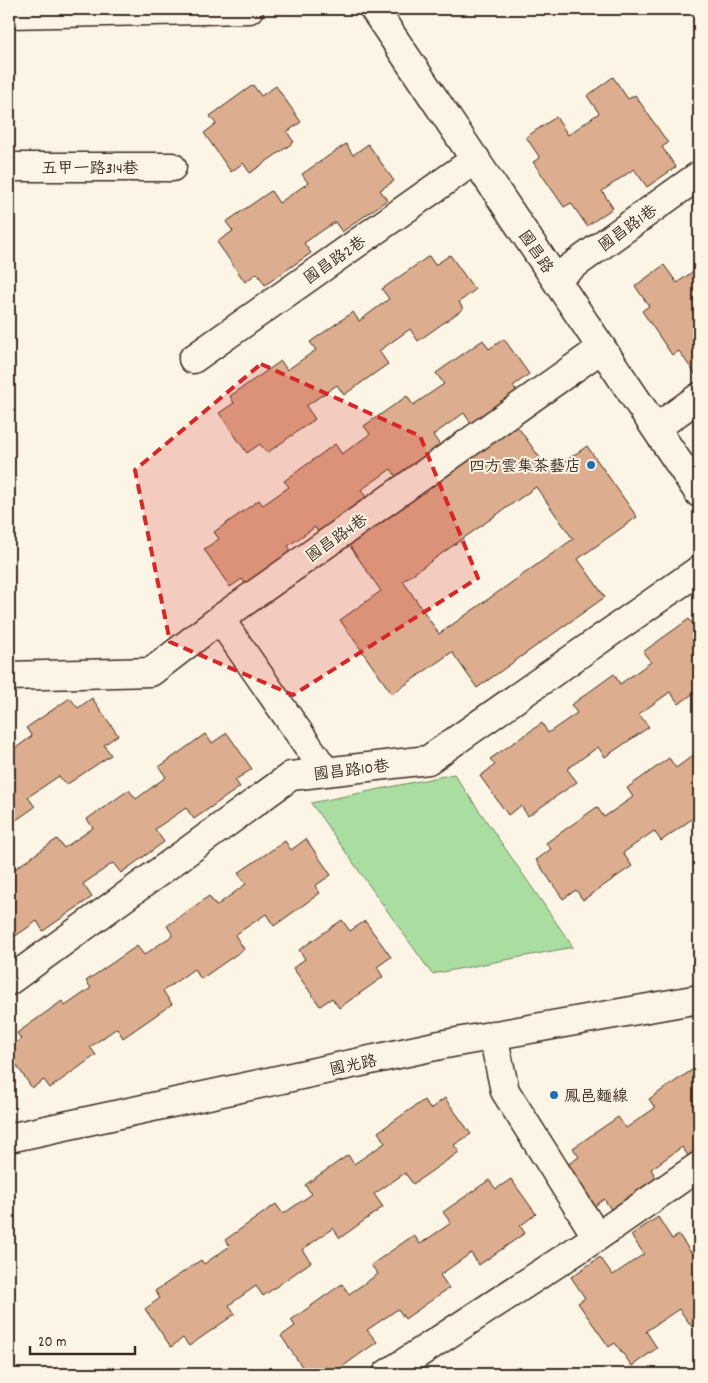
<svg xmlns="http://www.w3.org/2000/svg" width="708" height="1383" font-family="Dekko,'LXGW WenKai TC',sans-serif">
  <rect width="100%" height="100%" fill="#fcf5e5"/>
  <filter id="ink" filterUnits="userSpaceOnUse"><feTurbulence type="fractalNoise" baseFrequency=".02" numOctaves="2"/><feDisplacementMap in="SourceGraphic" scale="10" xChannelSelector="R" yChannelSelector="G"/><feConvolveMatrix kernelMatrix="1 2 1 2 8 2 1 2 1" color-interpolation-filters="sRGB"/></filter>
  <g filter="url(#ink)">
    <path fill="#aadea0" stroke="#72845f" d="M 454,774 L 573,947 L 432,974 L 311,803 Z"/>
    <path fill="#dcad8e" stroke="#3b2a1e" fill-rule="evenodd" d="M 613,77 L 628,99 L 635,95 L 668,143 L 662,147 L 676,167 L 647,187 L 634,169 L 602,191 L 613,208 L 587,226 L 571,203 L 564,207 L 533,162 L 540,158 L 526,137 L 556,117 L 568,135 L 599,113 L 587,96 Z
      M 253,85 L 261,96 L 276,86 L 301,122 L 287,132 L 294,142 L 250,173 L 243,163 L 231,172 L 204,133 L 216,124 L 210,116 Z
      M 346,144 L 353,155 L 368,144 L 394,181 L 380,190 L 387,200 L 342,232 L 335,222 L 304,243 L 311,253 L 265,285 L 257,273 L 245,282 L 217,242 L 233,231 L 226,222 L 271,191 L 279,203 L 308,183 L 302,174 Z
      M 450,255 L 475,290 L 459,302 L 463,309 L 418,341 L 410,329 L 379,351 L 388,364 L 344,395 L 337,385 L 306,406 L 315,419 L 267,453 L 260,444 L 247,453 L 219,413 L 234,403 L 230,396 L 281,361 L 287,370 L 316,350 L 310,342 L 353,312 L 359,321 L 389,299 L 382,289 L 429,256 L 435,265 Z
      M 664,265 L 677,283 L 699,267 L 699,371 L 695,374 L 679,351 L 672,355 L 642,311 L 649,306 L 635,286 Z
      M 504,339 L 529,374 L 513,386 L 518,393 L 472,425 L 464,413 L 433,435 L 442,448 L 398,479 L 391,469 L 361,490 L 370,503 L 321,537 L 315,527 L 288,546 L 294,555 L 248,587 L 242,579 L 230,587 L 204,549 L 219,539 L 214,532 L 259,500 L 263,505 L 289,487 L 284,481 L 335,444 L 342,454 L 370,434 L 364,426 L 407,396 L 413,405 L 444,384 L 436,373 L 483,340 L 489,349 Z
      M 515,423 L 550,472 L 587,446 L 637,517 L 578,559 L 605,597 L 477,688 L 452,652 L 392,694 L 340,620 L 381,591 L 347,542 ZM 536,487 L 573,539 L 439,634 L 403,581 Z
      M 689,619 L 696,628 L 699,626 L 699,689 L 679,704 L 670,692 L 639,714 L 649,727 L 605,757 L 598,747 L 567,769 L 577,782 L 528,816 L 521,806 L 508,815 L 480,776 L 495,765 L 490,759 L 542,723 L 548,733 L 577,713 L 571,705 L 614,674 L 620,684 L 651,662 L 643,652 Z
      M 70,698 L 78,708 L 92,698 L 118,735 L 104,745 L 111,755 L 66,785 L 59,776 L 28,797 L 35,807 L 9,825 L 9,753 L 32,736 L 26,728 Z
      M 227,733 L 252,769 L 235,780 L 240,787 L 194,819 L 186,808 L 155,829 L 164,842 L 121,873 L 113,863 L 83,884 L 92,897 L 43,931 L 37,921 L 10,940 L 16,949 L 9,954 L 9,883 L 11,881 L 9,878 L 9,873 L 57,839 L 64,848 L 93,828 L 87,819 L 129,790 L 136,799 L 166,777 L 159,767 L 205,734 L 212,743 Z
      M 699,751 L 699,795 L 695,797 L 699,803 L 699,814 L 661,841 L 654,831 L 623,853 L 632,866 L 583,900 L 576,890 L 563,899 L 536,860 L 551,849 L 546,843 L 597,807 L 604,817 L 633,797 L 627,788 L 669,758 L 676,768 Z
      M 306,839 L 331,875 L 315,886 L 320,893 L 274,926 L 266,914 L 235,935 L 244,949 L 201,979 L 194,969 L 163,991 L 172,1004 L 123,1038 L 117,1028 L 90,1047 L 96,1055 L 50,1088 L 44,1080 L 32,1088 L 9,1054 L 9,1048 L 21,1039 L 17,1033 L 62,1001 L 65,1006 L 91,988 L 86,981 L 137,946 L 144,955 L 173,935 L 167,926 L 209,896 L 216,906 L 246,884 L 238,873 L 285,841 L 291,850 Z
      M 342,920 L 350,931 L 365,921 L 391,957 L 377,967 L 383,977 L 339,1008 L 332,998 L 320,1006 L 293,968 L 305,959 L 299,950 Z
      M 692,1070 L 699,1080 L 699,1150 L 689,1157 L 682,1147 L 651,1169 L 657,1179 L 612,1211 L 604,1199 L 592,1208 L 564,1167 L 579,1157 L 573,1148 L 618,1117 L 626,1128 L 655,1108 L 649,1099 Z
      M 445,1098 L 471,1134 L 454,1145 L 459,1152 L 413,1184 L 405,1173 L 374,1194 L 383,1207 L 340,1238 L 333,1228 L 302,1250 L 311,1262 L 263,1296 L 256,1286 L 229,1305 L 235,1314 L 189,1346 L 183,1338 L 171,1347 L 145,1309 L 160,1298 L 155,1291 L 201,1260 L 204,1264 L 230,1246 L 225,1240 L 276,1204 L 283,1214 L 312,1194 L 305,1185 L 348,1155 L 354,1164 L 385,1143 L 378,1132 L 424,1100 L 430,1109 Z
      M 511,1179 L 536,1214 L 520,1226 L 525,1233 L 479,1265 L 471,1253 L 440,1275 L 449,1288 L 405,1319 L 398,1309 L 367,1330 L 377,1342 L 332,1374 L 326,1374 L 321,1367 L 311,1374 L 307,1374 L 281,1336 L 295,1326 L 291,1320 L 342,1284 L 349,1294 L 378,1274 L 371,1265 L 414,1235 L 420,1244 L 451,1223 L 443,1212 L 489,1180 L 496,1189 Z
      M 658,1217 L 672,1239 L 679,1235 L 699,1264 L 699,1322 L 692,1327 L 679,1309 L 646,1331 L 657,1348 L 632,1366 L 615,1343 L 609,1347 L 578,1303 L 585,1298 L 571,1277 L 600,1257 L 613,1275 L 644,1254 L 631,1235 Z"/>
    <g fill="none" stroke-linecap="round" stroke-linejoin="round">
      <g stroke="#3b2a1e" stroke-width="31">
        <path id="minor" d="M 374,9 L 699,493
          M 9,167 L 172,167
          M 556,278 L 698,176
          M 193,359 L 476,159
          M 656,428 L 699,397
          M 9,676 L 151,672 L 220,619
          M 326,772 L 220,619 L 602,348
          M 9,981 L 291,776 L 428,760 L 699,570
          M 493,1035 L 505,1091 L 597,1237
          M 9,1138 L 440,1045 L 699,999
          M 387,1374 L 597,1237 L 699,1166"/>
      </g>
      <g stroke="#3b2a1e" stroke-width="31">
        <path id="tertiary" d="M 9,14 L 249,9"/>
      </g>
      <use href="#minor" stroke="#fcf5e5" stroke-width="28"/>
      <use href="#tertiary" stroke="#fcf5e5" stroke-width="28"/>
    </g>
  </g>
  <path fill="#d62828" fill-opacity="0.2" stroke="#d62828" stroke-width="4" stroke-dasharray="10 6" stroke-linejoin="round" d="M 261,364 L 420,436 L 478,578 L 293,695 L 170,642 L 135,470 Z"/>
  <g fill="#1f6fb2" stroke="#fcf5e5" stroke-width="2">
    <circle cx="591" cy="465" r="5"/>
    <circle cx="554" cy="1095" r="5"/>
  </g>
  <g text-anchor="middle" stroke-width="4" stroke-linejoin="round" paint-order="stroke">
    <g font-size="16" fill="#3b2a1e" stroke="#fcf5e5">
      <text x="90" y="173">五甲一路314巷</text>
      <text transform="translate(627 227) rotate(-36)" y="6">國昌路1巷</text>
      <text transform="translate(537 251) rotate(56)" y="6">國昌路</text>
      <text transform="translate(334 259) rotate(-35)" y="6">國昌路2巷</text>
      <text transform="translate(336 537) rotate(-35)" y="6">國昌路4巷</text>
      <text transform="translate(351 769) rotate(-7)" y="6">國昌路10巷</text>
      <text transform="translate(353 1064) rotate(-12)" y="6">國光路</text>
    </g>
    <g font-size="16" fill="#3b2a1e" stroke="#fcf5e5" text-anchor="end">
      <text x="581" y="471">四方雲集茶藝店</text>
      <text x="564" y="1101" text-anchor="start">鳳邑麵線</text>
    </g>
  </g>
  <rect width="708" height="1383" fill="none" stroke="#fcf5e5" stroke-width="30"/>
  <rect x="15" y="15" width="678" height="1353" fill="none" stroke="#3b2a1e" stroke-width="2" filter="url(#ink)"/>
  <path d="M30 1346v8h105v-8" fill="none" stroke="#3b2a1e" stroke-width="2.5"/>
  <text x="38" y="1346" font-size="15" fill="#3b2a1e" stroke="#fcf5e5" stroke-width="4" paint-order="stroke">20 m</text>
</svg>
